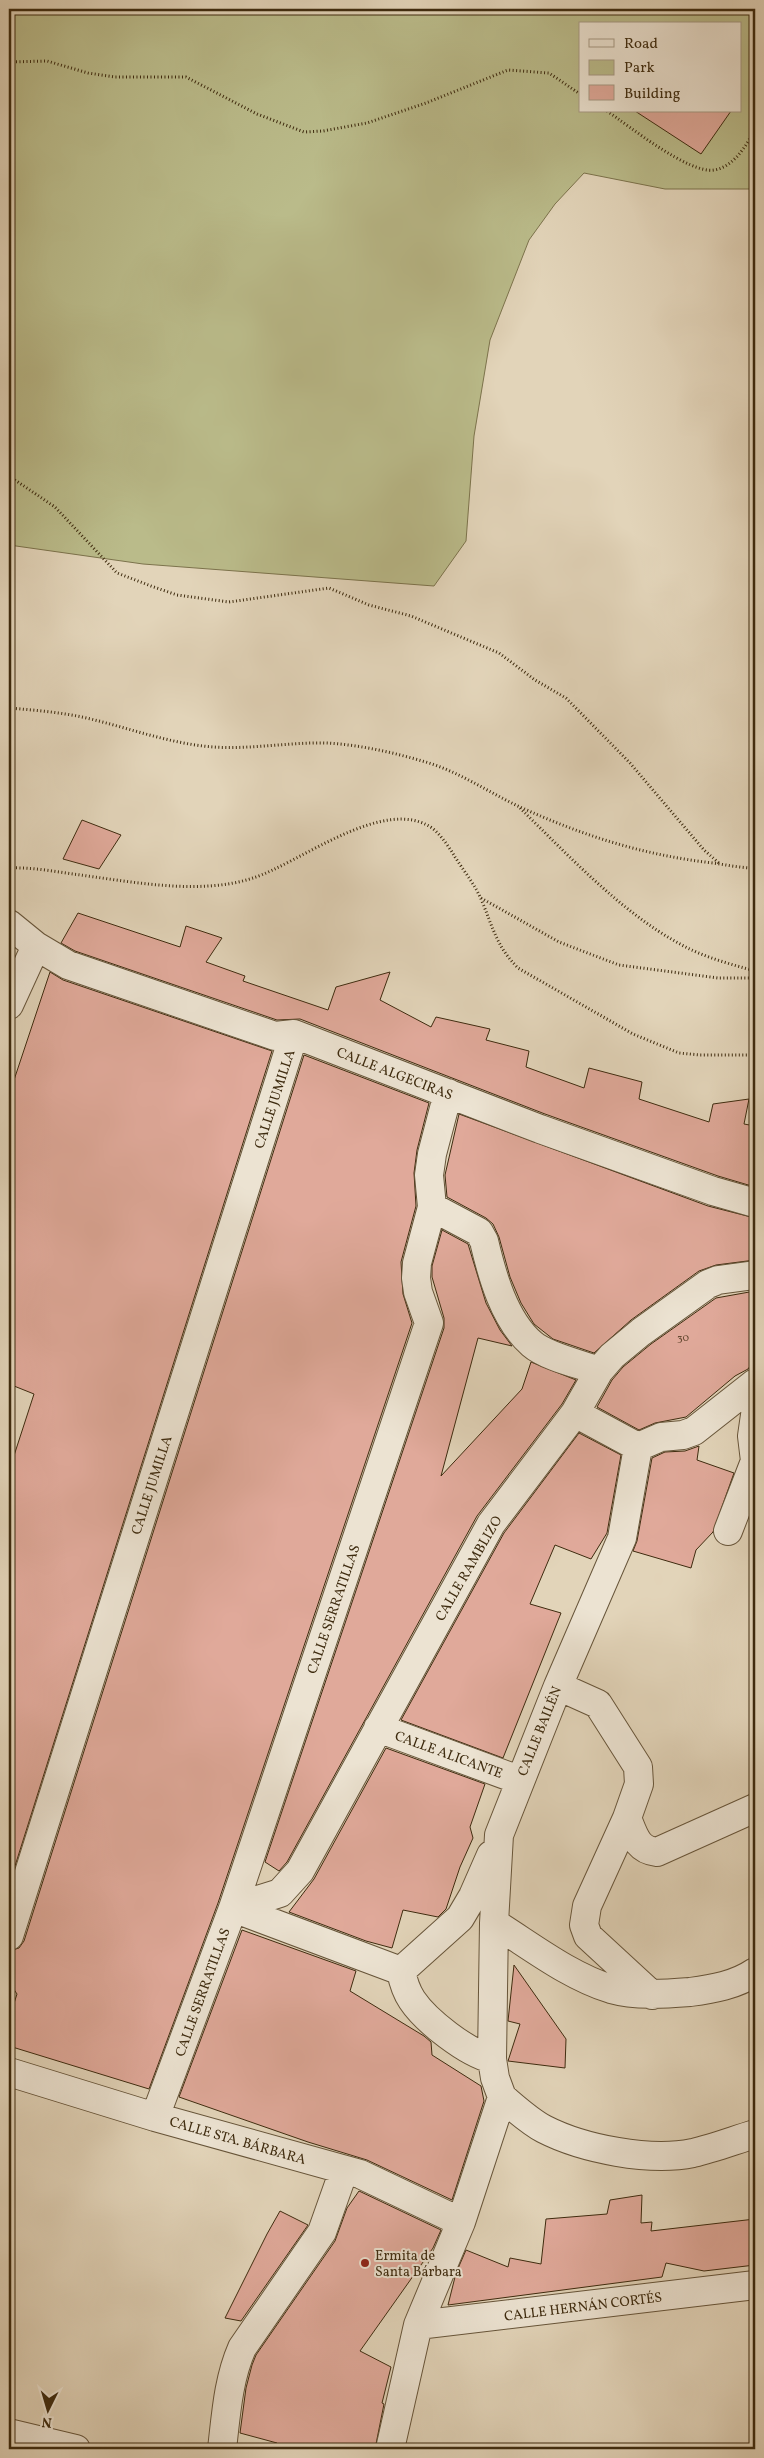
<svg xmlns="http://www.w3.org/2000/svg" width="764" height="2458" font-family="Vollkorn,serif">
  <rect width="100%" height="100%" fill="#e2d4b9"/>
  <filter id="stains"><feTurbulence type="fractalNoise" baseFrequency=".004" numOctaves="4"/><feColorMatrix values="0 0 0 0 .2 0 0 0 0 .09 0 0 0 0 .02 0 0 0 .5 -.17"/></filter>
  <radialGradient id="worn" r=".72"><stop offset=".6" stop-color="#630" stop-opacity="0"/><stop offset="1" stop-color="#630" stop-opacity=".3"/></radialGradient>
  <path fill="#babb8a" stroke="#7c734c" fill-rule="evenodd" d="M 9,9 L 755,9 L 755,189 L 665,189 L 584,173 L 555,204 L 529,240 L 490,340 L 474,436 L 466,541 L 434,586 L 143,564 L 9,545 ZM 580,24 L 740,24 L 740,111 L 580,111 Z"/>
  <path fill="#e0a99a" stroke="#3e2b0f" d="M 635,111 L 731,111 L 701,154 Z
    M 82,820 L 121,835 L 99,869 L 63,859 Z
    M 78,913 L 180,947 L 186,926 L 222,938 L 206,962 L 245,976 L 243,981 L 328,1010 L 336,987 L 390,972 L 380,1000 L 431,1027 L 436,1017 L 490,1029 L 486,1040 L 529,1051 L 526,1067 L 584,1088 L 589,1068 L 642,1082 L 639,1099 L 709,1122 L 713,1104 L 749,1099 L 744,1124 L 755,1126 L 755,1187 L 718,1176 L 545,1114 L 300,1019 L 277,1020 L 75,951 L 61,943 Z
    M 50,972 L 63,980 L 272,1051 L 9,1885 L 9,1471 L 34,1394 L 9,1384 L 9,1095 Z
    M 304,1055 L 429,1103 L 417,1150 L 414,1173 L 416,1206 L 401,1262 L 403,1294 L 412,1323 L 218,1903 L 149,2089 L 9,2046 L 9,2019 L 17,1994 L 9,1982 L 9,1951 L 19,1948 L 24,1941 Z
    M 459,1114 L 708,1206 L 755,1218 L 755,1260 L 716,1265 L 699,1271 L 631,1320 L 594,1353 L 553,1339 L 534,1324 L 521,1303 L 510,1277 L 499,1237 L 493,1224 L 486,1218 L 447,1197 L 445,1175 Z
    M 442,1230 L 468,1244 L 486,1303 L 500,1330 L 512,1346 L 478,1338 L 441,1476 L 522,1389 L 531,1362 L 576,1380 L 562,1404 L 477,1516 L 287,1862 L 279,1871 L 265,1862 L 444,1328 L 444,1318 L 432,1277 L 432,1266 Z
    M 755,1291 L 755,1350 L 753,1362 L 748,1369 L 735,1376 L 686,1417 L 655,1423 L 639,1430 L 597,1407 L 612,1380 L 623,1367 L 651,1344 L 716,1298 Z
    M 579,1433 L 621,1455 L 607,1533 L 591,1559 L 555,1545 L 530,1604 L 561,1613 L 503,1758 L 401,1720 L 504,1533 Z
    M 699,1446 L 697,1460 L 734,1473 L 713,1532 L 696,1550 L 691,1568 L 633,1551 L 637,1541 L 652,1458 L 665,1452 L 685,1451 Z
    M 386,1748 L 485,1784 L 470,1827 L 473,1838 L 460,1867 L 446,1909 L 438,1917 L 403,1910 L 392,1948 L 366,1941 L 289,1912 L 314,1879 Z
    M 242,1930 L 356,1971 L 350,1991 L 424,2036 L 431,2042 L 432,2055 L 481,2086 L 484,2101 L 452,2200 L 367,2160 L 308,2142 L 179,2097 Z
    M 514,1965 L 566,2039 L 565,2068 L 508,2061 L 520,2024 L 508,2021 Z
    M 359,2191 L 441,2230 L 433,2248 L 360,2351 L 391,2367 L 382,2403 L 384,2404 L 375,2449 L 273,2449 L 277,2443 L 240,2433 L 246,2388 L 252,2365 L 256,2355 L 335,2241 L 347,2208 Z
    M 642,2195 L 641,2223 L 652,2222 L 651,2231 L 755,2219 L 755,2265 L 704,2271 L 666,2263 L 662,2277 L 448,2305 L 456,2273 L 466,2250 L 508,2267 L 510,2258 L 541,2264 L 546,2219 L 607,2214 L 610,2200 Z
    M 280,2211 L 308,2225 L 241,2321 L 225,2318 L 267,2234 Z"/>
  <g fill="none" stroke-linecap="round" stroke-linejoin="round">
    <g stroke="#67553a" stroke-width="30">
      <path id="minor" d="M 9,924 L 36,946 L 9,1005
        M 36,946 L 68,965 L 275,1036 L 294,1034 L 540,1129 L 713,1191 L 755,1203
        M 432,1207 L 479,1232 L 484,1241 C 492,1275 504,1320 532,1344 C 547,1357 580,1364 599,1371
        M 638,1447 L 661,1437 L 683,1435 L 694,1431 L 755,1383
        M 728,1531 L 755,1461 L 752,1436 L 755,1415
        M 558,1686 L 598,1704 L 638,1767 L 639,1784 L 627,1818
        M 378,1728 L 519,1780
        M 233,1908 L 280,1893 L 300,1871 L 491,1524 L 575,1413 L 599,1371 L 612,1356 L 641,1332 L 708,1284 L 718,1280 L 755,1275
        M 233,1908 L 401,1971 L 460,1918 L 473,1896 L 491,1855
        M 494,1923 C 531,1946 569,1976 611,1989 C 636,1996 664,1994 690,1992 C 713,1989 736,1985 755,1972
        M 9,1936 L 294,1034
        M 401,1971 C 403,1981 406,1991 412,2000 C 426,2021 467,2053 492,2059
        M 652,1995 L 588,1936 L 584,1925 L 587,1906 L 627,1818 C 634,1835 637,1850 657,1852 L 755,1808
        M 9,2072 L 155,2117 L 360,2174 L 461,2222
        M 502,2097 L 495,2078 L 492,2059 L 494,1923 L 499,1835 L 558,1686 L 622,1538 L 638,1447 L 575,1413
        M 155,2117 L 233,1908 L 429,1323 L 418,1292 L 416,1278 L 417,1263 L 432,1207 L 429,1175 L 432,1154 L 448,1093
        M 418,2325 L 755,2285
        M 9,2433 L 76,2449
        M 222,2449 C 226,2415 228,2380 242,2348 L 322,2232 L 344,2170
        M 390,2449 L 418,2325 L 461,2222 L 502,2097 C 515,2108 529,2121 544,2129 C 583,2149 650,2162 693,2153 C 714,2148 735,2140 755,2134"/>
    </g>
    <path stroke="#3e2b0f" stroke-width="3" stroke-dasharray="1 2.5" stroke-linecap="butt" d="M 9,62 L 47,61 L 88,73 L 115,77 L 186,77 L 257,114 L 304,132 L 323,131 L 367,123 L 426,103 L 508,70 L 549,73 L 580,94
      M 607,111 C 629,126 689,174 714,170 C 734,167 748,144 755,128
      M 9,476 L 55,507 L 117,573 L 151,586 L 177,595 L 229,602 L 329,588 L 369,605 L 411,616 L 499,653 L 535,680 L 566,698 L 630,763 L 704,850 L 720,864
      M 9,708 C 33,710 58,712 82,717 C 123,726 161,741 203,746 C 244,751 285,742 327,743 C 361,745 396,753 429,763 C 461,773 490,793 520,807 C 584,836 643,855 713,863 C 727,865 741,868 755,868
      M 520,808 C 567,854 622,913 680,944 C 703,957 730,964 755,971
      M 9,868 C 30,867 52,871 73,874 C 128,881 199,896 253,878 C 300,863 384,795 432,828 C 442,836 449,847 455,857 C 464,871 475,885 481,899 C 493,927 496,946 518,968 L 633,1034 L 679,1053 L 700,1055 L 755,1055
      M 481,898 L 559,942 L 619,965 L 718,978 L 755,978"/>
    <use href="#minor" stroke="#ece3d2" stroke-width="28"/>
  </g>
  <circle fill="#8f2418" stroke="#ece3d2" stroke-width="2" cx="365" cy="2263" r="5"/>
  <g text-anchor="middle" stroke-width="4" stroke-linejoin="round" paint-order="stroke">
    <g font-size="11" fill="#664a32">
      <text x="683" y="1341">30</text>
    </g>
    <g font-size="14" fill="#3e2b0f" stroke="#ece3d2">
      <text transform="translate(395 1073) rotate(21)" y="5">CALLE ALGECIRAS</text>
      <text transform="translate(274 1099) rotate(-72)" y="5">CALLE JUMILLA</text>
      <text transform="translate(151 1485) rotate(-72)" y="5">CALLE JUMILLA</text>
      <text transform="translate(468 1568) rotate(-60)" y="5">CALLE RAMBLIZO</text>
      <text transform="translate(333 1609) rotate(-71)" y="5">CALLE SERRATILLAS</text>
      <text transform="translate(539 1731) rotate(-68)" y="5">CALLE BAILÉN</text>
      <text transform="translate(449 1754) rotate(20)" y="5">CALLE ALICANTE</text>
      <text transform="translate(202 1992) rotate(-70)" y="5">CALLE SERRATILLAS</text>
      <text transform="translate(238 2140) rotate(16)" y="5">CALLE STA. BÁRBARA</text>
      <text transform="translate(583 2306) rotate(-7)" y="5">CALLE HERNÁN CORTÉS</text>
    </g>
    <g font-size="14" fill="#3e2b0f" stroke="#ece3d2" text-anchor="start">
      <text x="375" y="2260">Ermita de<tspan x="375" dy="16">Santa Bárbara</tspan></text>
    </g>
  </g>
  <rect width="764" height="2458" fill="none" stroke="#e2d4b9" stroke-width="30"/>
  <rect x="10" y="10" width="744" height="2438" fill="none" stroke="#3e2b0f" stroke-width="2.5"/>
  <rect x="15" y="15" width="734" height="2428" fill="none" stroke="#3e2b0f"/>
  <rect x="579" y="22" width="162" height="90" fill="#ece3d2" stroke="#a69984"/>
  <rect x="589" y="39" width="25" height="8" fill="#ece3d2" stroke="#a69984"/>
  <text x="624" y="48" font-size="15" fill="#3e2b0f">Road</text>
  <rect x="589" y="60" width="25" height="15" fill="#babb8a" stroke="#a69984"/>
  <text x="624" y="72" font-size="15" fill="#3e2b0f">Park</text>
  <rect x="589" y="85" width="25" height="15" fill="#e0a99a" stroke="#a69984"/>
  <text x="624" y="98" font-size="15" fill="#3e2b0f">Building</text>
  <g transform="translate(48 2410) rotate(185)" stroke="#ece3d2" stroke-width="4" paint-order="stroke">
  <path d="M0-4L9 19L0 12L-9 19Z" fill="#3e2b0f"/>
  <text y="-8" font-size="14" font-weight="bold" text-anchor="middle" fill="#3e2b0f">N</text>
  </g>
  <rect width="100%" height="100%" filter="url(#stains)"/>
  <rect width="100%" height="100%" fill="url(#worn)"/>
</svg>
